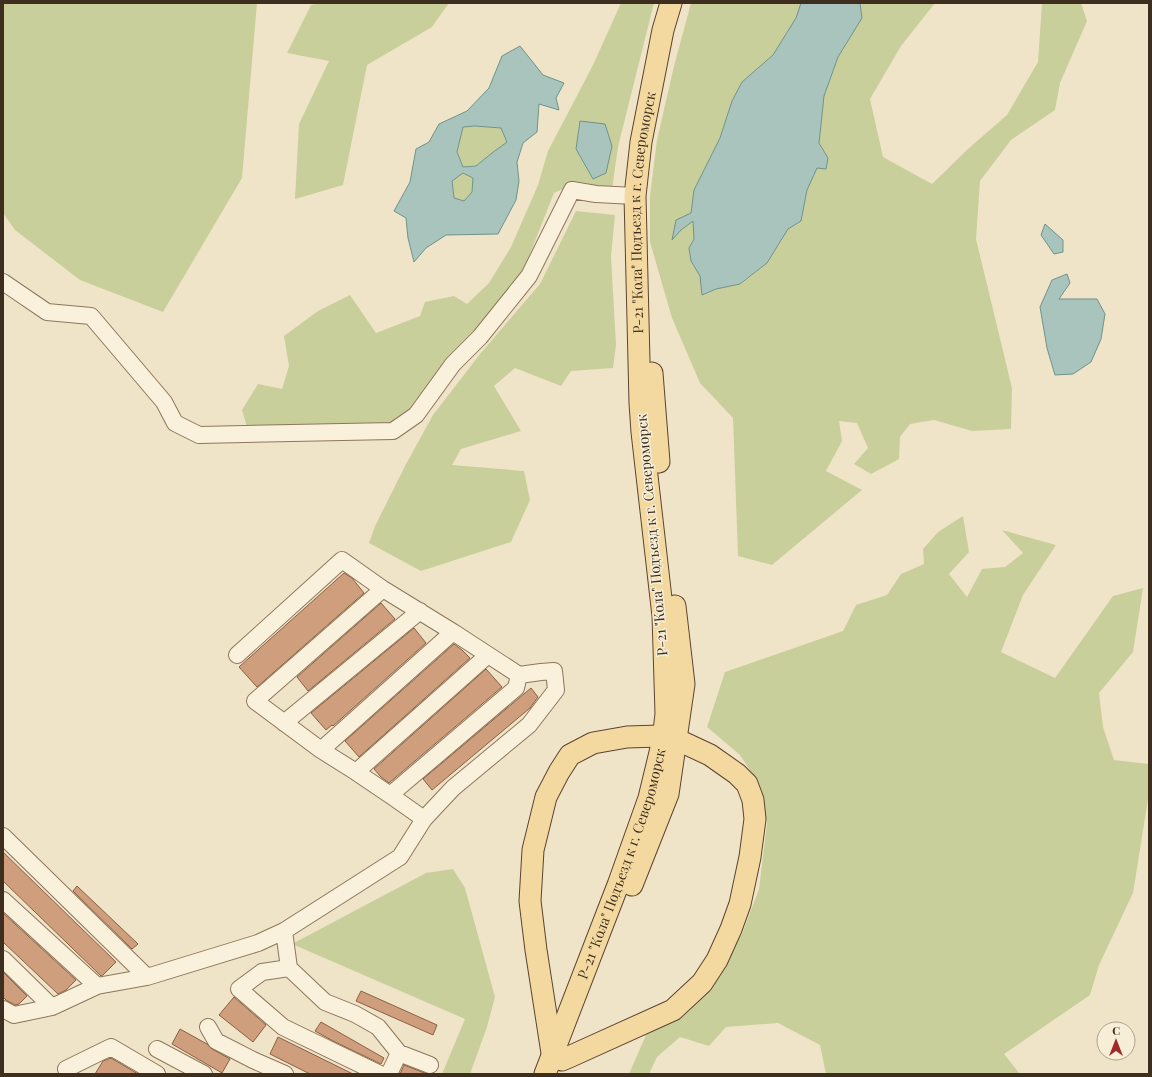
<svg xmlns="http://www.w3.org/2000/svg" width="1152" height="1077" font-family="'Playfair Display',serif">
  <rect width="100%" height="100%" fill="#f0e4c8"/>
  <path fill="#c9cf9b" fill-rule="evenodd" d="M 3,3 L 257,3 L 242,178 L 163,312 L 80,280 L 15,230 L 3,213 Z
    M 319,3 L 449,3 L 432,27 L 367,65 L 343,185 L 295,199 L 299,124 L 329,61 L 287,53 L 311,5 Z
    M 621,3 L 654,3 L 618,147 L 612,189 L 576,183 L 554,193 L 522,274 L 410,411 L 391,424 L 247,427 L 242,410 L 258,384 L 282,389 L 289,366 L 284,336 L 318,311 L 350,295 L 376,333 L 420,316 L 425,302 L 454,296 L 467,304 L 489,283 L 511,247 L 538,185 L 548,151 L 593,65 ZM 580,121 L 593,179 L 576,149 Z
    M 691,3 L 801,3 L 796,18 L 773,55 L 742,82 L 732,101 L 720,138 L 694,190 L 691,213 L 681,230 L 693,221 L 694,239 L 689,248 L 691,261 L 700,276 L 703,295 L 716,289 L 741,284 L 767,263 L 788,229 L 801,221 L 807,190 L 817,167 L 826,168 L 828,158 L 819,143 L 824,96 L 838,57 L 862,18 L 860,3 L 935,3 L 901,46 L 870,99 L 883,157 L 932,184 L 969,148 L 1007,115 L 1038,62 L 1042,3 L 1081,3 L 1087,21 L 1060,83 L 1055,110 L 1011,140 L 980,181 L 976,239 L 1012,388 L 1011,429 L 972,431 L 934,420 L 910,424 L 900,437 L 899,459 L 871,474 L 854,464 L 868,448 L 857,423 L 839,421 L 842,441 L 826,471 L 862,490 L 772,565 L 738,556 L 733,418 L 700,383 L 672,318 L 650,242 L 650,196 L 657,140 L 674,66 Z
    M 475,126 L 501,128 L 507,142 L 492,153 L 476,166 L 463,167 L 457,153 L 463,127 Z
    M 463,173 L 473,178 L 472,192 L 464,201 L 454,198 L 452,181 Z
    M 576,211 L 615,215 L 611,256 L 616,345 L 613,368 L 571,371 L 561,386 L 515,368 L 494,386 L 521,431 L 461,449 L 452,465 L 524,471 L 530,500 L 511,542 L 421,571 L 369,543 L 375,526 L 405,466 L 433,415 L 480,354 L 540,284 Z
    M 963,516 L 969,552 L 949,574 L 967,597 L 982,569 L 1005,567 L 1023,553 L 1002,530 L 1056,545 L 1023,595 L 1001,652 L 1055,678 L 1113,596 L 1143,588 L 1133,652 L 1099,693 L 1103,727 L 1114,760 L 1149,764 L 1149,793 L 1133,893 L 1099,965 L 1090,995 L 1004,1054 L 1020,1074 L 826,1074 L 820,1045 L 778,1023 L 726,1027 L 709,1046 L 680,1037 L 657,1057 L 649,1074 L 629,1074 L 646,1035 L 705,992 L 742,934 L 759,889 L 767,823 L 759,784 L 740,755 L 707,727 L 725,672 L 843,631 L 856,605 L 887,595 L 901,574 L 924,564 L 923,549 L 938,532 Z
    M 453,869 L 465,888 L 495,997 L 487,1027 L 470,1074 L 442,1074 L 465,1019 L 292,944 L 426,873 Z"/>
  <path fill="#a9c4bc" stroke="#6f938a" fill-rule="evenodd" d="M 801,3 L 860,3 L 862,18 L 838,57 L 824,96 L 819,143 L 828,158 L 826,169 L 817,168 L 807,190 L 801,221 L 788,229 L 767,263 L 740,284 L 716,289 L 702,295 L 700,276 L 691,261 L 689,248 L 694,239 L 693,221 L 681,230 L 672,240 L 676,220 L 691,213 L 694,190 L 720,138 L 732,101 L 742,82 L 773,55 L 796,18 Z
    M 520,46 L 543,75 L 564,83 L 556,98 L 559,110 L 539,104 L 537,132 L 523,143 L 517,162 L 519,181 L 516,200 L 498,234 L 446,235 L 426,248 L 414,262 L 408,238 L 406,218 L 394,211 L 410,182 L 416,149 L 429,142 L 439,124 L 467,111 L 489,88 L 502,56 ZM 475,126 L 501,128 L 507,142 L 492,153 L 476,166 L 463,167 L 457,152 L 463,127 ZM 463,173 L 473,178 L 472,192 L 464,201 L 454,198 L 452,181 Z
    M 580,121 L 605,124 L 612,146 L 606,173 L 593,179 L 576,149 Z
    M 1045,224 L 1063,240 L 1063,252 L 1054,254 L 1041,235 Z
    M 1067,274 L 1070,283 L 1059,299 L 1097,299 L 1105,314 L 1101,339 L 1091,362 L 1073,374 L 1055,375 L 1047,348 L 1040,307 L 1052,280 Z"/>
  <path fill="#cf9f7d" stroke="#8d5f41" d="M 344,573 L 352,578 L 364,593 L 257,687 L 239,667 Z
    M 381,603 L 395,619 L 308,691 L 297,677 Z
    M 414,628 L 426,643 L 333,726 L 332,725 L 326,730 L 311,713 Z
    M 454,644 L 462,650 L 470,658 L 359,757 L 345,741 Z
    M 486,669 L 502,687 L 389,783 L 381,777 L 374,769 Z
    M 531,688 L 538,697 L 530,708 L 432,790 L 423,779 Z
    M 3,852 L 116,962 L 103,975 L 101,976 L 3,881 Z
    M 77,886 L 138,944 L 132,949 L 73,891 Z
    M 3,913 L 76,980 L 66,990 L 58,994 L 3,942 Z
    M 3,972 L 27,996 L 19,1004 L 15,1005 L 6,1000 L 3,997 Z
    M 361,991 L 437,1025 L 433,1035 L 356,1001 Z
    M 234,997 L 266,1025 L 253,1042 L 219,1015 Z
    M 321,1022 L 384,1058 L 381,1064 L 333,1041 L 315,1031 Z
    M 180,1029 L 207,1044 L 212,1049 L 230,1059 L 222,1073 L 172,1044 Z
    M 278,1037 L 353,1074 L 310,1074 L 270,1054 Z
    M 111,1058 L 138,1074 L 95,1074 L 103,1061 Z
    M 404,1065 L 427,1074 L 400,1074 Z"/>
  <g fill="none" stroke-linecap="round" stroke-linejoin="round">
    <g stroke="#8d765c" stroke-width="18">
      <path id="minor" d="M 3,282 L 47,312 L 91,316 L 164,402 L 175,423 L 199,435 L 393,431 L 416,415 L 453,364 L 480,337 L 529,276 L 572,190 L 596,194 L 635,196
        M 237,655 L 342,560 L 383,589 L 453,632 L 519,675
        M 284,723 L 420,611
        M 321,750 L 453,632
        M 356,772 L 488,655
        M 390,795 L 424,819
        M 3,836 L 147,977
        M 3,900 L 97,986
        M 284,931 L 289,968 L 325,1002 L 355,1014 L 378,1027 L 399,1053 L 389,1074
        M 3,959 L 52,1007
        M 289,968 L 262,972 L 239,989 L 283,1027 L 380,1074
        M 3,1009 L 14,1015 L 52,1007 L 97,986 L 147,977 L 258,943 L 284,931 L 400,857 L 424,819 L 453,788 L 529,725 L 556,690 L 554,671 L 541,672 L 519,675 L 516,688 L 390,795 L 356,772 L 321,750 L 255,701 L 383,589
        M 208,1027 L 216,1041 L 253,1060 L 285,1074
        M 157,1049 L 204,1074
        M 399,1053 L 430,1065
        M 66,1069 L 111,1047 L 157,1074"/>
    </g>
    <g stroke="#5b4430" stroke-width="23">
      <g id="major">
        <path d="M 652,373 L 659,462"/>
        <path d="M 632,885 L 668,794 L 684,684 L 675,606"/>
        <path d="M 552,1053 L 536,950 L 530,901 L 533,850 L 546,797 L 559,772 L 570,755 L 593,743 L 627,737 L 660,736"/>
        <path d="M 562,1060 L 569,1057 L 673,1010 L 702,983 L 717,960 L 731,929 L 740,904 L 750,857 L 755,819 L 753,800 L 747,784 L 737,774 L 710,755 L 680,741"/>
        <path id="s1" d="M 545,1074 L 618,885 L 649,798 L 663,740 L 666,714 L 663,616 L 642,432 L 640,403 L 635,196 L 641,142 L 663,30 L 671,3"/>
      </g>
    </g>
    <use href="#minor" stroke="#faf1dc" stroke-width="16"/>
    <use href="#major" stroke="#f3d9a0" stroke-width="21"/>
  </g>
  <g text-anchor="middle" stroke-width="3" stroke-linejoin="round" paint-order="stroke">
    <g font-size="14" fill="#3d2e20" stroke="#f7eed8">
      <text dy="5" stroke="none"><textPath href="#s1" startOffset="884">Р-21 "Кола" Подъезд к г. Североморск</textPath></text>
      <text transform="translate(652 535) rotate(-95)" y="5">Р-21 "Кола" Подъезд к г. Североморск</text>
      <text dy="5" stroke="none"><textPath href="#s1" startOffset="224">Р-21 "Кола" Подъезд к г. Североморск</textPath></text>
    </g>
  </g>
  <rect width="1152" height="1077" fill="none" stroke="#3d2e20" stroke-width="8"/>
  <g transform="translate(1116 1041)"><circle r="19" fill="#f7eed8" stroke="#ada18e"/>
  <path d="M0-3L7 15L0 10L-7 15Z" fill="#9e2a2b"/>
  <text y="-6" font-size="11" font-weight="bold" text-anchor="middle" fill="#3d2e20">С</text>
  </g>
</svg>
